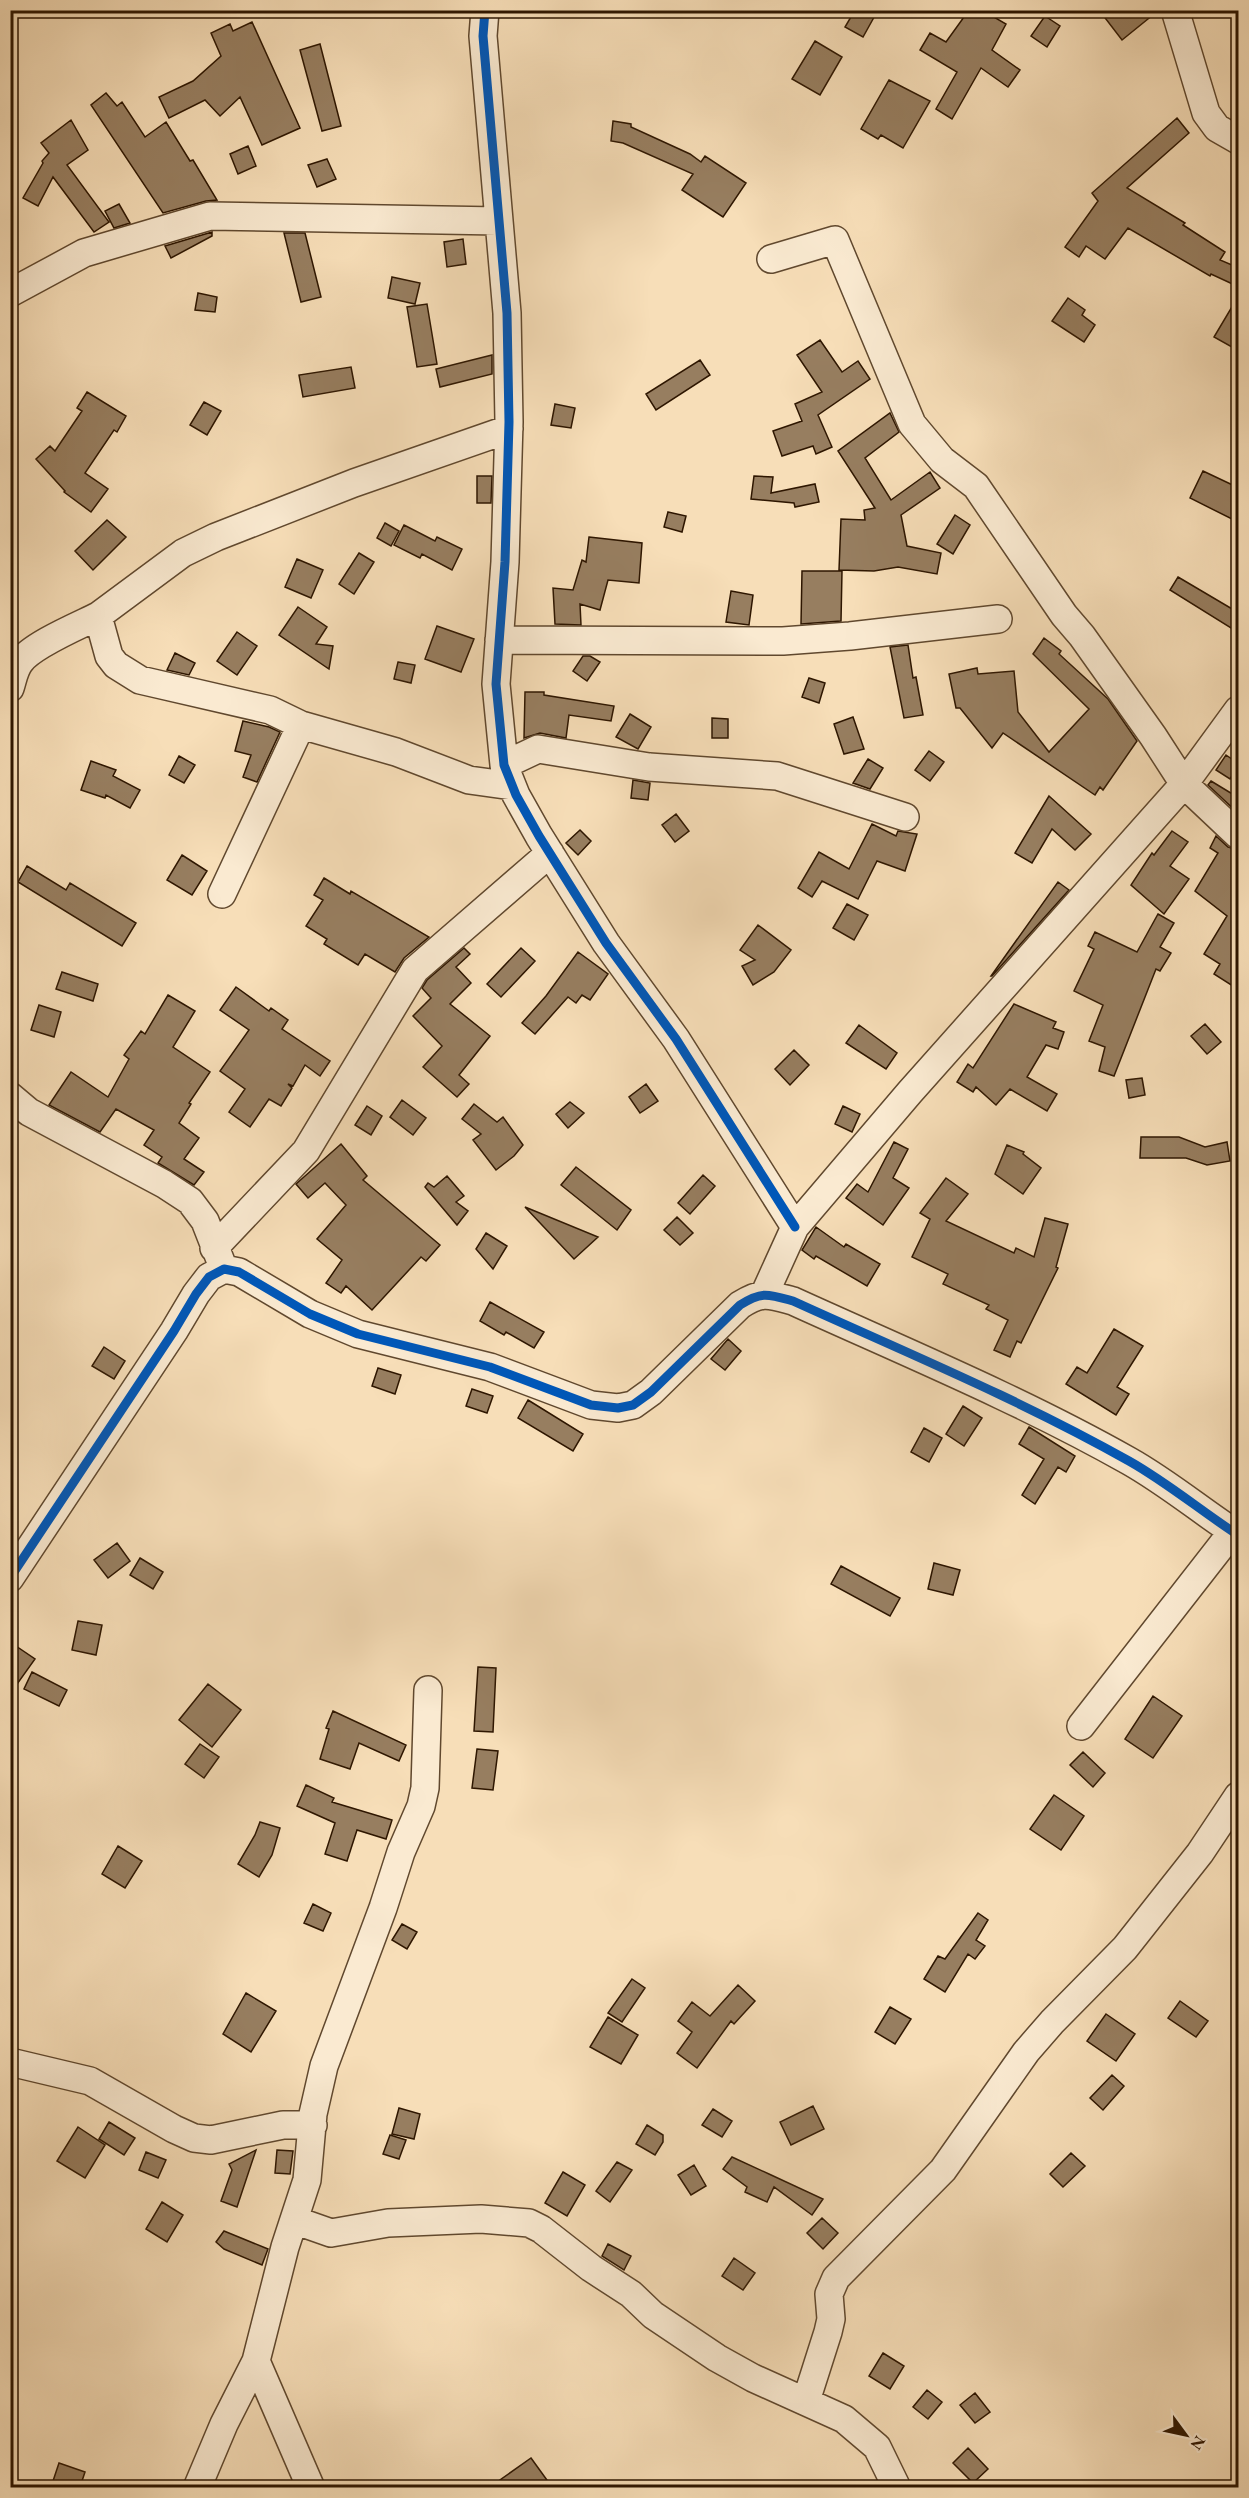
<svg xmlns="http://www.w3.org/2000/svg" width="1249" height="2498" font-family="'EB Garamond',serif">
  <rect width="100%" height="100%" fill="#f7deb8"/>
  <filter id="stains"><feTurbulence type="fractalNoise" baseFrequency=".00333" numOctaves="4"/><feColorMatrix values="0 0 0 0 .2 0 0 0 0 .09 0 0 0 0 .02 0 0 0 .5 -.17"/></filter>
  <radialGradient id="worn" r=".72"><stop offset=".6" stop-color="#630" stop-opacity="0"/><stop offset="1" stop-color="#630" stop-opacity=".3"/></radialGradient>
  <path fill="#977e60" stroke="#2e1600" stroke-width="1.5" d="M 855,10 L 878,10 L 863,37 L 845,27 Z
    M 969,10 L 982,10 L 1006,24 L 992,50 L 1020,70 L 1008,87 L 981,68 L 952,119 L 936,109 L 957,72 L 920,50 L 930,33 L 946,42 Z
    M 1099,10 L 1159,10 L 1122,40 Z
    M 1045,16 L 1060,26 L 1047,47 L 1031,36 Z
    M 252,22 L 300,128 L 262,145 L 240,97 L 220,116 L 205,100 L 169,118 L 159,97 L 193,81 L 221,56 L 211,33 L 230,24 L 233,31 Z
    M 815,41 L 842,57 L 820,95 L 792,79 Z
    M 320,44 L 341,126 L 322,131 L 300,50 Z
    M 889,80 L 930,101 L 903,148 L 881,135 L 878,139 L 861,129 Z
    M 106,93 L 117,106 L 122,102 L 145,137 L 166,122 L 190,161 L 193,160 L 217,200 L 206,201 L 163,213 L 91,105 Z
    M 1177,118 L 1189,133 L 1127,188 L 1185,223 L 1183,225 L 1225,252 L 1220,260 L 1239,268 L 1239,287 L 1211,274 L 1210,276 L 1128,228 L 1105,259 L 1086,246 L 1079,257 L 1065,247 L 1098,201 L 1092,193 Z
    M 71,120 L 88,150 L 67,165 L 109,222 L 94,232 L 53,177 L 38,206 L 23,198 L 43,163 L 42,161 L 49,153 L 41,143 Z
    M 613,121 L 631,124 L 631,127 L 690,154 L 701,162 L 705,156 L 746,183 L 723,217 L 682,190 L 693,174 L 623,143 L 611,141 Z
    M 248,146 L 256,166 L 238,174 L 230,154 Z
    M 327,159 L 336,179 L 317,187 L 308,165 Z
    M 119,204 L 130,223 L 114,228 L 105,211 Z
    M 212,232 L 212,236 L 171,258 L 165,246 Z
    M 284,233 L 305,233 L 321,297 L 301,302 Z
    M 463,239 L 466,264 L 447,267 L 444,242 Z
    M 392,277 L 420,283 L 415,304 L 388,298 Z
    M 198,293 L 217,297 L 215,312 L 195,310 Z
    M 1239,295 L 1239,351 L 1214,337 Z
    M 1068,298 L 1085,310 L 1082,315 L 1095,325 L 1084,342 L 1052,321 Z
    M 427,304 L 437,364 L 417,367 L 407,307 Z
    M 820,340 L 842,372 L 858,361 L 870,379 L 818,415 L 832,447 L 816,454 L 813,446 L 782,456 L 773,431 L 802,421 L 795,404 L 822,392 L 797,355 Z
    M 492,355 L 492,374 L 440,387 L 436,369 Z
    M 700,360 L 710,375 L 656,410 L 646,394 Z
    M 351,367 L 355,388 L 303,397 L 299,375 Z
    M 87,392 L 126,416 L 117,432 L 114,430 L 85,473 L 108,489 L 91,512 L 64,492 L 65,491 L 36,459 L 50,446 L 55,451 L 82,411 L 77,408 Z
    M 204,402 L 221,411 L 207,435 L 190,425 Z
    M 555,404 L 575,408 L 571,428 L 551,425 Z
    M 890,413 L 899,432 L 865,458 L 891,500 L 930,472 L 940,488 L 901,515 L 907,546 L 941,553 L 937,574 L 898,567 L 874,571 L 839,570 L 841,519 L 865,520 L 864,510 L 875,508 L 838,451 Z
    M 1203,471 L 1239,488 L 1239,506 L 1232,519 L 1190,498 Z
    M 477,476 L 492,476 L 491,503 L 477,503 Z
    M 754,476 L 773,477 L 771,493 L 815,484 L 819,502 L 795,507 L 794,503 L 751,499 Z
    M 668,512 L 686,516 L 682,532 L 664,527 Z
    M 955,515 L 970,525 L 953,554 L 937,544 Z
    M 107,520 L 126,537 L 93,570 L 75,551 Z
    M 385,523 L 399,531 L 391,546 L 377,538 Z
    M 404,525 L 435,541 L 437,537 L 462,549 L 452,570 L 422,554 L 420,558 L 394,545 Z
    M 589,537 L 642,543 L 639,583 L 608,580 L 600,610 L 580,604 L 581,625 L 555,624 L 553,588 L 573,590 L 582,560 L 586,562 Z
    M 359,553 L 374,562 L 354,594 L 339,584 Z
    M 297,559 L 323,570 L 311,598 L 285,587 Z
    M 802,571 L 842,571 L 841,621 L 801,624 Z
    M 1178,577 L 1239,613 L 1239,633 L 1170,590 Z
    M 731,591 L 753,595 L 749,625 L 726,622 Z
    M 298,607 L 327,627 L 316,644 L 333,646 L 329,669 L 279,635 Z
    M 437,626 L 474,639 L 461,672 L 425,659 Z
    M 237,632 L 257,646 L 237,675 L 217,661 Z
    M 1044,638 L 1061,651 L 1059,654 L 1108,699 L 1137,741 L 1103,790 L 1100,787 L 1095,795 L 1003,733 L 992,748 L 960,708 L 956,708 L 949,674 L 977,668 L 978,674 L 1014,671 L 1018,712 L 1049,752 L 1089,709 L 1033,654 Z
    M 908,645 L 913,678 L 916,677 L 923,715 L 904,718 L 890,647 Z
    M 175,653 L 195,663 L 189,675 L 167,670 Z
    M 583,656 L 590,656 L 600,662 L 587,681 L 573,671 Z
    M 398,662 L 415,665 L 411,683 L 394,679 Z
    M 809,678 L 825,683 L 819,703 L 802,697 Z
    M 525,692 L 544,692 L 544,695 L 614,706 L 611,721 L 569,715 L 566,738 L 540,733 L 524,738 Z
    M 630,714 L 651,727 L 638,749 L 616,737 Z
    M 853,717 L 864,749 L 844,754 L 834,724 Z
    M 712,718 L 728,719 L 728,738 L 712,738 Z
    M 243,721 L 269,727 L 280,732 L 257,782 L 243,777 L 251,755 L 235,751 Z
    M 929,751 L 944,762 L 930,781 L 915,770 Z
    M 1226,755 L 1239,764 L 1230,779 L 1216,770 Z
    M 179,756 L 195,765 L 184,783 L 169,775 Z
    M 868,759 L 883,768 L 870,789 L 853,783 Z
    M 91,761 L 116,770 L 113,776 L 140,790 L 130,808 L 106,795 L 105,798 L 81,790 Z
    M 633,780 L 650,783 L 648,800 L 631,798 Z
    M 1211,781 L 1239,798 L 1239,814 L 1208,785 Z
    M 1049,796 L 1091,834 L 1075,850 L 1052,829 L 1032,863 L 1015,853 Z
    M 676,814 L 689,831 L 675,842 L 662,825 Z
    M 872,824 L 896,836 L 898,831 L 917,834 L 905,871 L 877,861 L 858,899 L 822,881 L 812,897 L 798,888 L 819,852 L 849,869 Z
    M 580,830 L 591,841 L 578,855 L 566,843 Z
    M 1172,831 L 1188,842 L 1170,866 L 1189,879 L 1164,914 L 1131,885 L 1152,853 L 1154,855 Z
    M 1216,836 L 1228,847 L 1239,850 L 1239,990 L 1214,974 L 1220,964 L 1204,954 L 1227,916 L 1195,891 L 1218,853 L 1210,848 Z
    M 182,855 L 207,871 L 192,895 L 167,880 Z
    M 27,866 L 66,890 L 70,883 L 136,923 L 122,946 L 18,882 Z
    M 324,878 L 350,894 L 351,891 L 429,937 L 404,958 L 395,972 L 365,954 L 358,965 L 324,944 L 327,939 L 306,926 L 323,900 L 314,895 Z
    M 1058,882 L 1069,890 L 992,976 L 991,976 Z
    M 847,904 L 868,915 L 854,940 L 833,928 Z
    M 1158,914 L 1174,923 L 1160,947 L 1171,953 L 1160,971 L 1156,969 L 1114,1076 L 1099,1071 L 1105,1047 L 1089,1041 L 1103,1005 L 1074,991 L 1094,949 L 1088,946 L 1095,932 L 1137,952 Z
    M 758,925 L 791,950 L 774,972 L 753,985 L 742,966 L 755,960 L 740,950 Z
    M 464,948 L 470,954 L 456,967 L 471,983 L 450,1004 L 490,1036 L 459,1075 L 469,1084 L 457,1097 L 423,1067 L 442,1046 L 413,1016 L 431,998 L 422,988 L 427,980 Z
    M 521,948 L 535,961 L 501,997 L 487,984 Z
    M 578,952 L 608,974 L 590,1000 L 582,995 L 576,1003 L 568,997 L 535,1034 L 522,1023 L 546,996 Z
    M 62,972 L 98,984 L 93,1001 L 56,989 Z
    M 236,987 L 269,1011 L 271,1008 L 288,1020 L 282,1029 L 330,1061 L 320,1076 L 305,1065 L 293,1086 L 288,1084 L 292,1088 L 281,1106 L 269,1099 L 250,1127 L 229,1112 L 245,1089 L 220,1071 L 249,1030 L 220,1010 Z
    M 168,995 L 195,1011 L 173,1047 L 210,1072 L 189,1103 L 191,1104 L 179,1123 L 199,1138 L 184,1159 L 204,1172 L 194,1185 L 158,1163 L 162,1157 L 144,1145 L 154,1130 L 116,1109 L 100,1132 L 49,1105 L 71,1072 L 108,1097 L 129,1059 L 124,1055 L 141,1031 L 145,1034 Z
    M 1014,1004 L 1056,1022 L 1053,1028 L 1064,1032 L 1058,1049 L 1046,1045 L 1027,1077 L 1057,1094 L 1047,1111 L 1010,1089 L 996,1105 L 976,1087 L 973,1092 L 957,1082 L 968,1064 L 973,1068 Z
    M 39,1005 L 61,1012 L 54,1037 L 31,1030 Z
    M 1205,1024 L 1221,1042 L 1207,1054 L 1191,1036 Z
    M 859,1025 L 897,1053 L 886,1069 L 846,1043 Z
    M 794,1050 L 809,1065 L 790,1085 L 775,1069 Z
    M 1142,1078 L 1145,1095 L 1129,1098 L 1126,1080 Z
    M 646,1084 L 658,1101 L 640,1113 L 629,1097 Z
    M 402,1100 L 426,1118 L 413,1135 L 390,1117 Z
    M 570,1102 L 584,1113 L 568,1128 L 556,1114 Z
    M 474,1104 L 497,1122 L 503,1117 L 523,1145 L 514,1156 L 496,1170 L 473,1140 L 481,1134 L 462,1119 Z
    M 367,1106 L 382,1116 L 371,1135 L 355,1125 Z
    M 843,1106 L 860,1114 L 852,1132 L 835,1124 Z
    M 1141,1137 L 1179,1137 L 1205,1147 L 1227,1142 L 1230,1161 L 1207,1165 L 1186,1158 L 1140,1158 Z
    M 894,1142 L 908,1149 L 893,1178 L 909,1188 L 883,1225 L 846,1198 L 857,1184 L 868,1192 Z
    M 341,1144 L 367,1176 L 363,1180 L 440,1245 L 426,1261 L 421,1257 L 372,1310 L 346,1286 L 341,1293 L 326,1283 L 342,1260 L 317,1239 L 346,1205 L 325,1183 L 308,1198 L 296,1184 Z
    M 1007,1145 L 1024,1152 L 1023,1154 L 1041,1168 L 1023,1194 L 995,1174 Z
    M 576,1167 L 631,1210 L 617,1230 L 561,1185 Z
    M 703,1175 L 715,1186 L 690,1214 L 678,1203 Z
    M 447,1176 L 464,1196 L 456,1202 L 468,1211 L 457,1225 L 425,1187 L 428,1183 L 434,1187 Z
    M 946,1178 L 968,1194 L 946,1221 L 1014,1253 L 1016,1248 L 1034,1257 L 1045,1218 L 1068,1224 L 1056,1267 L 1058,1268 L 1021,1343 L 1017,1341 L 1010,1357 L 994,1350 L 1008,1320 L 986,1309 L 989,1305 L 943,1284 L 948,1274 L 912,1257 L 930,1219 L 920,1213 Z
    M 525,1207 L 598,1237 L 574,1259 Z
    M 677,1217 L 693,1233 L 680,1245 L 664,1230 Z
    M 816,1227 L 844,1247 L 846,1244 L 880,1264 L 867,1286 L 816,1256 L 814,1259 L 802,1250 Z
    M 486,1233 L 507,1246 L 493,1269 L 476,1249 Z
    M 490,1302 L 544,1332 L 534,1348 L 506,1332 L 504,1335 L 480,1321 Z
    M 1114,1329 L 1143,1346 L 1117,1387 L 1129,1394 L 1116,1415 L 1066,1384 L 1077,1367 L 1087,1373 Z
    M 728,1339 L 741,1351 L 725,1370 L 711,1359 Z
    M 104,1347 L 125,1361 L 114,1379 L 92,1366 Z
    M 378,1368 L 401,1375 L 395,1394 L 372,1386 Z
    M 472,1389 L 493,1396 L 487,1413 L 466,1406 Z
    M 528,1400 L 583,1434 L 573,1451 L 518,1418 Z
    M 963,1406 L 982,1418 L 964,1446 L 946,1434 Z
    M 1029,1427 L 1075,1456 L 1066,1472 L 1058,1467 L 1035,1504 L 1022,1495 L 1044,1459 L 1019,1444 Z
    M 924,1428 L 942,1438 L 929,1462 L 911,1452 Z
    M 117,1543 L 130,1561 L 108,1578 L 94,1560 Z
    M 140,1558 L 163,1572 L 153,1589 L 130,1575 Z
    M 934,1563 L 960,1570 L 953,1595 L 928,1589 Z
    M 841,1566 L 900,1598 L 890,1616 L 831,1584 Z
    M 78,1621 L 102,1625 L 96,1655 L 72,1650 Z
    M 10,1642 L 35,1659 L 10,1694 Z
    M 478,1667 L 496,1668 L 493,1732 L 474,1731 Z
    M 32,1672 L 67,1690 L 59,1706 L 24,1689 Z
    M 208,1684 L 241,1710 L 212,1747 L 179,1720 Z
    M 1153,1696 L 1182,1716 L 1153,1758 L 1125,1739 Z
    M 333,1711 L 406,1745 L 399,1761 L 359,1743 L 350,1769 L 320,1759 L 329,1729 L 326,1728 Z
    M 200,1744 L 219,1757 L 204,1778 L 185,1764 Z
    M 477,1749 L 498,1751 L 493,1790 L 472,1788 Z
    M 1083,1752 L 1105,1773 L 1093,1787 L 1070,1765 Z
    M 306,1785 L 334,1798 L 332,1802 L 392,1820 L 386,1839 L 357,1830 L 347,1861 L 325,1854 L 335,1823 L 297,1806 Z
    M 1054,1795 L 1084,1816 L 1061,1850 L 1030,1829 Z
    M 260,1822 L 280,1828 L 272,1855 L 259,1877 L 238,1864 L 255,1835 Z
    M 118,1846 L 142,1861 L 125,1888 L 102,1874 Z
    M 313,1904 L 331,1913 L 323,1931 L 304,1923 Z
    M 978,1913 L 988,1920 L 976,1940 L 985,1946 L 975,1959 L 968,1954 L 945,1992 L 924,1979 L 938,1956 L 945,1959 Z
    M 402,1924 L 417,1932 L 407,1949 L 392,1940 Z
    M 632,1979 L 645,1988 L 622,2022 L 608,2013 Z
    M 738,1985 L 755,2001 L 734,2024 L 731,2021 L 697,2068 L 677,2053 L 692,2032 L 678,2021 L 692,2002 L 710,2016 Z
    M 246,1993 L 276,2011 L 251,2052 L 223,2034 Z
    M 1180,2001 L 1208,2021 L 1196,2037 L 1168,2018 Z
    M 890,2007 L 911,2019 L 895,2044 L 875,2032 Z
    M 1106,2014 L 1135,2034 L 1116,2061 L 1087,2041 Z
    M 608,2017 L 638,2035 L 621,2064 L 590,2047 Z
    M 1112,2075 L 1124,2086 L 1103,2110 L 1090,2098 Z
    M 813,2106 L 824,2129 L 791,2145 L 780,2122 Z
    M 399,2108 L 420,2114 L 414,2139 L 392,2134 Z
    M 713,2109 L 732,2121 L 722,2137 L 702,2125 Z
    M 109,2122 L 135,2138 L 124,2155 L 99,2139 Z
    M 647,2125 L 663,2135 L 663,2142 L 655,2155 L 636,2144 Z
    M 78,2127 L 105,2145 L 85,2178 L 57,2161 Z
    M 390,2135 L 406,2140 L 399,2159 L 383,2154 Z
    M 256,2150 L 237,2207 L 221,2201 L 232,2170 L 229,2164 Z
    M 277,2150 L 293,2151 L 290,2174 L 275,2173 Z
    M 146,2152 L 166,2160 L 158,2178 L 139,2170 Z
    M 1071,2153 L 1085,2166 L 1063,2187 L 1050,2174 Z
    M 732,2157 L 769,2174 L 823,2199 L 812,2215 L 774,2187 L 767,2202 L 745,2192 L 747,2187 L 723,2169 Z
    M 617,2162 L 632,2170 L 610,2202 L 596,2191 Z
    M 694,2165 L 706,2186 L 691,2195 L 678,2175 Z
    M 563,2172 L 585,2185 L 567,2216 L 545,2203 Z
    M 162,2202 L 183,2215 L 167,2242 L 146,2229 Z
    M 822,2218 L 838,2233 L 823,2249 L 807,2233 Z
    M 224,2231 L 268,2249 L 262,2265 L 224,2249 L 216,2242 Z
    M 608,2244 L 631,2256 L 624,2270 L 602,2256 Z
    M 734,2258 L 755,2273 L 743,2290 L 722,2276 Z
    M 883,2353 L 904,2366 L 890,2389 L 869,2376 Z
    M 927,2390 L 942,2402 L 928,2419 L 913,2407 Z
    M 975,2393 L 990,2412 L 975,2423 L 960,2405 Z
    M 968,2448 L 988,2469 L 973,2483 L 953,2463 Z
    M 531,2458 L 552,2487 L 490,2487 Z
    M 59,2463 L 85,2472 L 80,2487 L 51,2487 Z"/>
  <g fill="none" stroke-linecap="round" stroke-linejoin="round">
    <g stroke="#60482e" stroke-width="30">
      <path id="minor" d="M 485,10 L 483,36 L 507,313 L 509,422 L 505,562 L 496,684 L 504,765 L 516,795 L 539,836 L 606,943 L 676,1039 L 795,1227
        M 1175,10 L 1206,113 L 1217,128 L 1238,140
        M 771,259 L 835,240 L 912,424 L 942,460 L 976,486 L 1064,615 L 1082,636 L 1153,736 L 1184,784 L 1238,835
        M 10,293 L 84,253 L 210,216 L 499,221
        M 509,429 L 354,483 L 216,537 L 183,553 L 98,616 L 109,656 L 116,665 L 140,680 L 270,710 L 301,725 L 396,752 L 469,780 L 512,786
        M 499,640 L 783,641 L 850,636 L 998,619
        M 10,688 C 13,679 14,670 20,662 C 32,645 78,626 98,616
        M 504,765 L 538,749 L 649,767 L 777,776 L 905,817
        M 222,894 L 301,725
        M 10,1096 L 29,1112 L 164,1184 L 190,1201 L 205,1221 L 221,1262
        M 214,1248 L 306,1151 L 415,970 L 550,853
        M 765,1293 L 795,1227 L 910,1092 L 1184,784 L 1238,710
        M 10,1578 L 174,1331 L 196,1294 L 209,1277 L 224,1269 L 239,1272 L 310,1314 L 358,1334 L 490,1367 L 591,1405 L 618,1408 L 633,1405 L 651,1392 L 740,1305 C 762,1291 768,1294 793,1301 C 905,1352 1021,1400 1129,1461 C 1168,1483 1201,1511 1238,1535
        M 1081,1726 L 1233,1531
        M 10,2062 L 90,2081 L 174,2129 L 194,2138 L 211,2140 L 283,2125 L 313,2125
        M 294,2220 L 331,2233 L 388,2223 L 481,2219 L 529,2223 L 541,2229 L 591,2268 L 631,2294 L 653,2315 L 717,2358 L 753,2378 L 844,2419 L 877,2447 L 897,2488
        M 256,2361 L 311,2488
        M 806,2401 L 828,2332 L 831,2319 L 829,2294 L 836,2278 L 943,2170 L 1026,2052 L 1052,2022 L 1125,1948 L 1200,1853 L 1238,1796
        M 197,2488 L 224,2424 L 256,2361 L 285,2247 L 307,2180 L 313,2114 L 324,2066 L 383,1908 L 401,1852 L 421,1806 L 425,1788 L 428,1690"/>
    </g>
    <use href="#minor" stroke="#faead1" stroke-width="27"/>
    <g stroke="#faead1" stroke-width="13">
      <path id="cycleway" d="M 485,10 L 483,36 L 507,313 L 509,422 L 505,562 L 496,684 L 504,765 L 516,795 L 539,836 L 606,943 L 676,1039 L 795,1227
        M 10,1578 L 174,1331 L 196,1294 L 209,1277 L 224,1269 L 239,1272 L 310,1314 L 358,1334 L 490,1367 L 591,1405 L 618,1408 L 633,1405 L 651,1392 L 740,1305 C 762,1291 768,1294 793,1301 C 905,1352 1021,1400 1129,1461 C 1168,1483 1201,1511 1238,1535"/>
    </g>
    <use href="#cycleway" stroke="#0057b8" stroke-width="9"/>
  </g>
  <rect width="1249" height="2498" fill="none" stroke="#f7deb8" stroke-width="36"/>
  <rect x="12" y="12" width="1225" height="2474" fill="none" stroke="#2e1600" stroke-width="3"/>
  <rect x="18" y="18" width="1213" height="2462" fill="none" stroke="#2e1600" stroke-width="1.5"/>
  <g transform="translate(1186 2435) rotate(123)" stroke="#faead1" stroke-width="4.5" paint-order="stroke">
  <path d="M0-4.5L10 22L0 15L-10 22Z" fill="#2e1600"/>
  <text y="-9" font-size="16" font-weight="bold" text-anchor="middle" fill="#2e1600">N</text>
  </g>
  <rect width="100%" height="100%" filter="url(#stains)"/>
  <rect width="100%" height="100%" fill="url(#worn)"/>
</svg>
